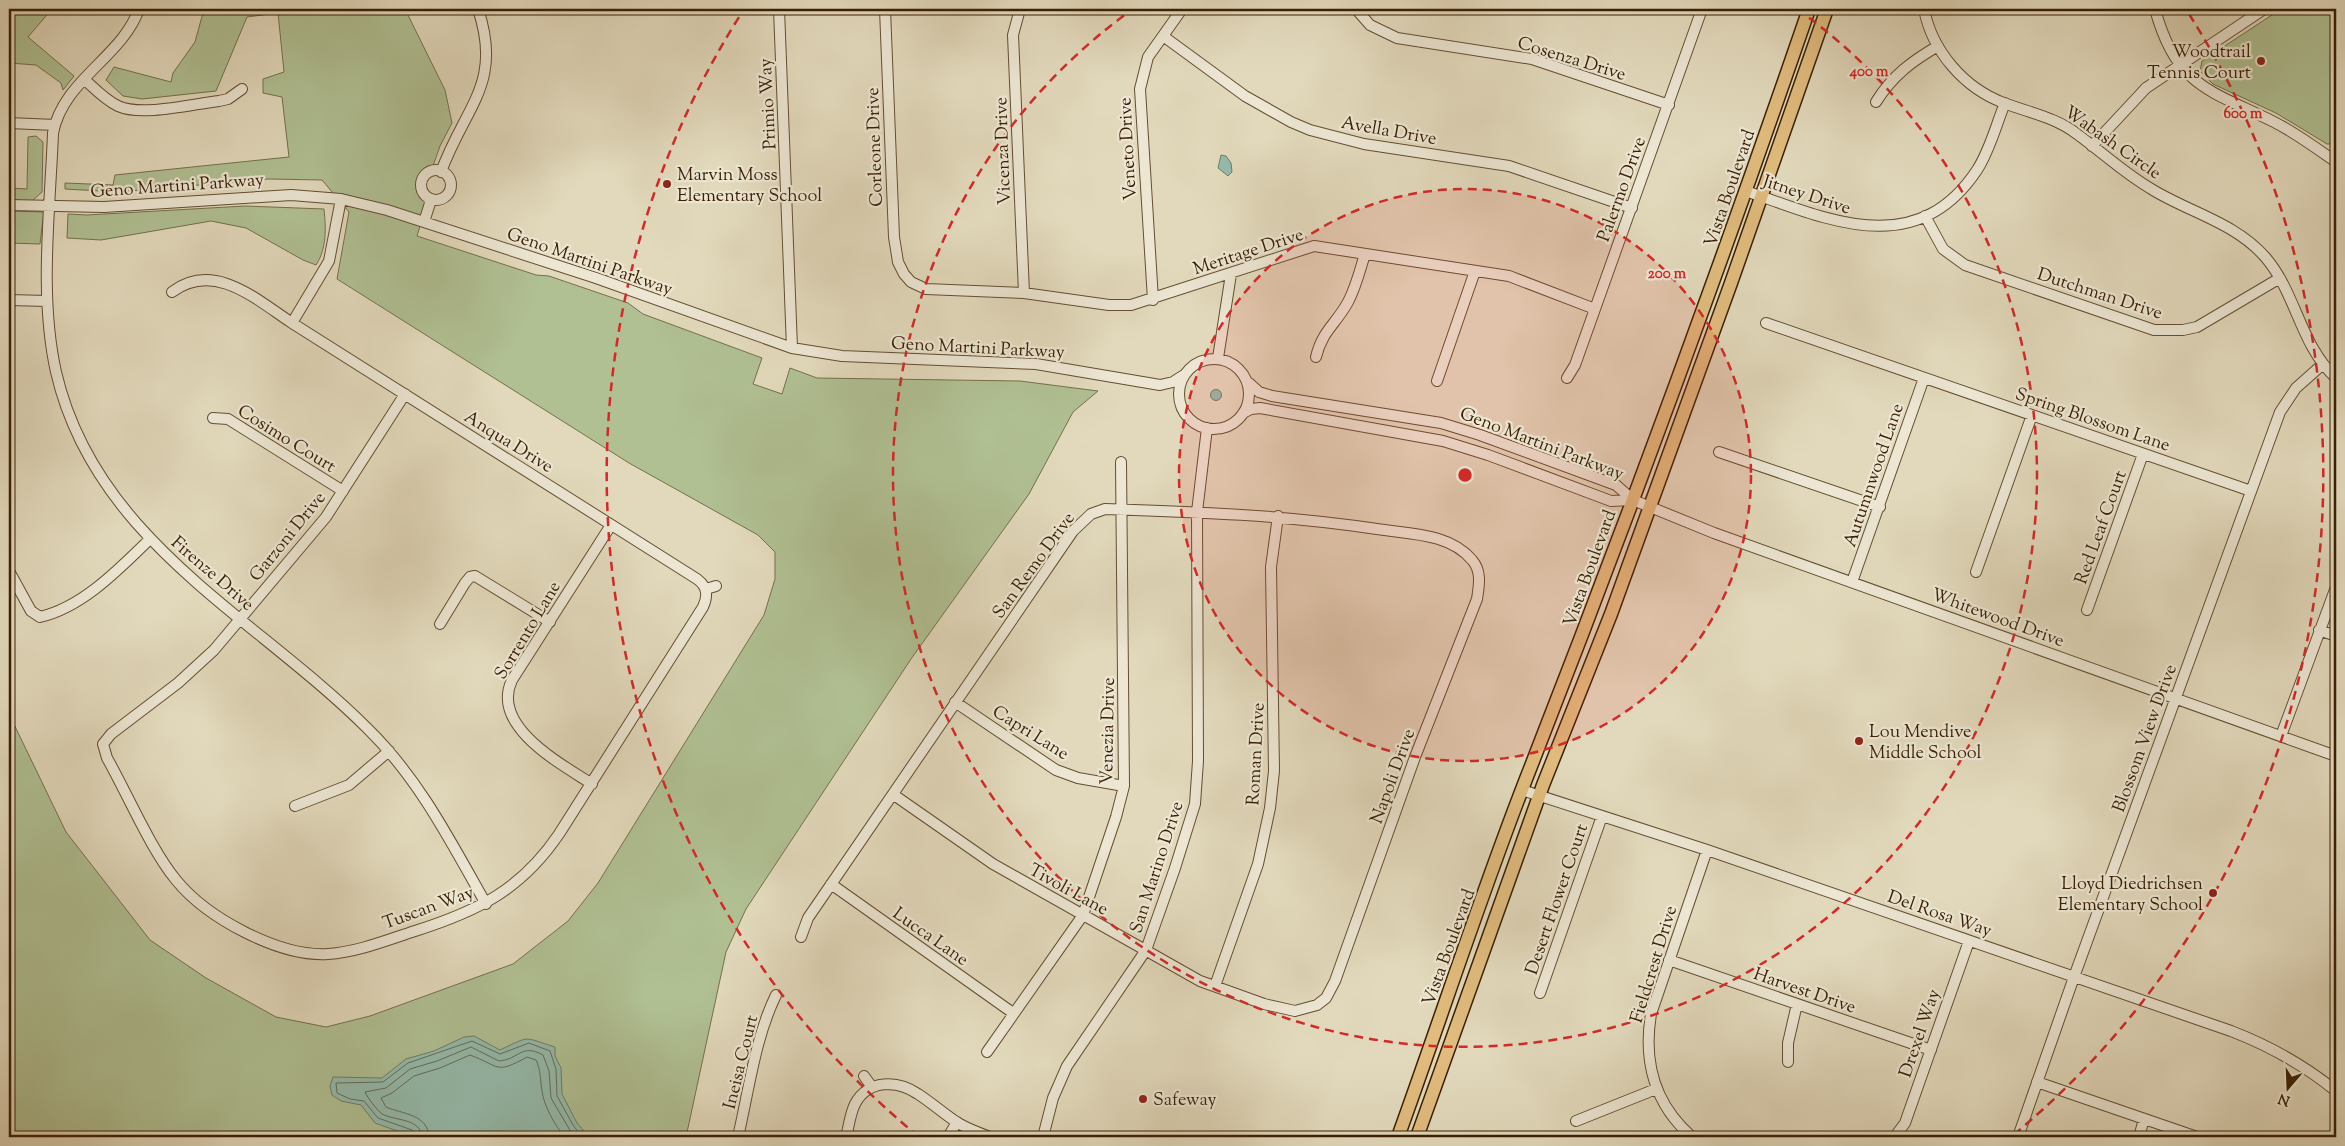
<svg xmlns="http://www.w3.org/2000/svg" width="2345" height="1146" font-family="'Sorts Mill Goudy',serif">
  <rect width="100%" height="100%" fill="#e2d9bc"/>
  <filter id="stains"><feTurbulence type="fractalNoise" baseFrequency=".004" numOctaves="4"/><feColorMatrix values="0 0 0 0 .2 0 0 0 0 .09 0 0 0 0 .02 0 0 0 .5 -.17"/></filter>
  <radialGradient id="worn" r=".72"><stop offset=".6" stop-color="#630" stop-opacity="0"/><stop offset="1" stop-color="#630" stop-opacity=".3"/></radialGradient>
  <path fill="#b0c093" stroke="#75704b" d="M 9,9 L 52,9 L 28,37 L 74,76 L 63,90 L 61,83 L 36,65 L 9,63 Z
    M 204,9 L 405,9 L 445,90 L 452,123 L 440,146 L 433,166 L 420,177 L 419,190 L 428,200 L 417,236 L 536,275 L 549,276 L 628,303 L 643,314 L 762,358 L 753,384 L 782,394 L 790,368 L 817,378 L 1020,381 L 1098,391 L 1073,412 L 1029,494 L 911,659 L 746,909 L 726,952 L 686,1137 L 9,1137 L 9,714 L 66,832 L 150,940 L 206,978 L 276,1017 L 326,1027 L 370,1016 L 513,964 L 568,921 L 598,883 L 764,615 L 775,579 L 775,552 L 758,535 L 629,463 L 337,279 L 349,212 L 322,180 L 268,179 L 118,192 L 65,189 L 65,183 L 113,185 L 115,175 L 289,157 L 282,97 L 263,93 L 263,79 L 284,72 L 278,13 L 247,17 L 216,91 L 142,99 L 123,96 L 106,80 L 114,67 L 171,82 L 173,73 L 195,42 Z
    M 2281,9 L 2336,9 L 2336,144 L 2327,144 L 2276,113 L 2213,84 L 2200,71 L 2202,61 Z
    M 36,136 L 43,142 L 42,192 L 32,201 L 9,200 L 9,188 L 27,189 L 28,137 Z
    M 245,206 L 324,209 C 326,228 327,248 316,265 L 303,260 L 246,228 L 211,221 L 101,240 L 67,238 L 68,214 L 87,215 Z
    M 9,211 L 44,212 L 40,244 L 9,243 Z"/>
  <path fill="#95bbac" stroke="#717d68" d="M 1221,155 L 1226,156 L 1231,163 L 1232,172 L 1228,176 L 1218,168 Z
    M1210.5 395a5.5 5.5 0 1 1 11 0a5.5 5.5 0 1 1-11 0Z
    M 474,1036 L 500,1050 C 532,1035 522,1037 555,1047 L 555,1056 L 561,1068 L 562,1094 L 577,1123 L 589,1137 L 414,1137 L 375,1123 L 361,1105 L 341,1101 L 332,1095 L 330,1086 L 333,1077 L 382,1078 L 406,1059 L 434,1051 L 464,1037 Z"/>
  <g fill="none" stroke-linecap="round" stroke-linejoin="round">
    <path stroke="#686d58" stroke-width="1" d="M 416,1137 L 412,1130 L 378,1118 L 364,1101 L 350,1099 L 337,1093 L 336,1083 L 383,1082 L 408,1063 L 472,1041 L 500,1054 L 529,1043 L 550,1051 L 556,1069 L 557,1096 L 573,1125 L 582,1137
      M 422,1137 C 421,1118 395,1121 382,1114 C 377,1110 367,1097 365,1092 L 386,1088 L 410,1069 L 437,1061 L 471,1047 L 499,1061 C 520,1059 521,1043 543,1055 L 549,1071 L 551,1098 L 574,1137
      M 429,1137 C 428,1114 402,1114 386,1107 L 381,1098 L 392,1093 L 414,1076 L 440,1068 L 470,1055 C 500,1066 495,1075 527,1057 L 536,1060 C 541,1071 540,1079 542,1091 C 544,1106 555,1126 565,1137"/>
    <g stroke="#644e31" stroke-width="12">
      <path id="minor" d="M 139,9 C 122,57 63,80 53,133 C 50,212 39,295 56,372 C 95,541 255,616 368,729 C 419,779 451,842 486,904
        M 779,9 L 792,348
        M 885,9 L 894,237 L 898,262 L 904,274 L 911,282 L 926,289 L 1024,293 L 1109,305 L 1131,305 L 1314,246 L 1509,276 L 1595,309
        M 1020,9 L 1013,35 L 1024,293
        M 1356,9 L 1370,25 L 1397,38 L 1532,59 L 1669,105
        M 1924,9 C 1932,51 1964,88 2004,103 C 2030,113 2055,117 2077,134 C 2103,153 2125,174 2153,190 C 2191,213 2236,223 2266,258 C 2297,295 2300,345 2336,378
        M 2155,9 C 2176,87 2210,90 2274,122 C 2296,133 2316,148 2336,162
        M 1163,36 L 1245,96 L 1291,122 L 1310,130 L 1364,144 L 1509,166 L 1632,208
        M 84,79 C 94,88 105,100 118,106 C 142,117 192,104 219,101 L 228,99 L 242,89
        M 1876,102 C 1892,76 1912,61 1938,46
        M 9,123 L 55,125
        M 2092,146 L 2146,88 L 2264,9
        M421 185a15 15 0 1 1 30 0a15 15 0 1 1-30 0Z
        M 441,172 C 465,106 503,84 478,9
        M 1746,191 C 1827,219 1916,262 1977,170 C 1990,150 1996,125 2005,103
        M 9,205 L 104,207 L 291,195 L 341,199 L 387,210 L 596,278 L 792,348 L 842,356 L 1036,364 L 1160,385 L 1173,382 L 1184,375
        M 1925,216 L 1943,249 L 1965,265 L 2154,330 L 2183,330 L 2197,327 L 2280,278
        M 424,222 L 431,200
        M 172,292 C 214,260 257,300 292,323 L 697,579 C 708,587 708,596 703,607 L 559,834 C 521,890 478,911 415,931 C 387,940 358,952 328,954 C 279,957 207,918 176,880 C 150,848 128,795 107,758 L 103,744 L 111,734 L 178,683 L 214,650 L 326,517 L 405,394
        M 9,300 L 47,301
        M 1153,300 L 1140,89 L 1148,57 L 1182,9
        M 292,323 L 329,261 L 341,199
        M 1766,323 L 2251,491
        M 1316,357 C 1322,331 1336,324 1348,302 C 1356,287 1360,270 1365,254
        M 1218,358 L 1231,274
        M1179 394a35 35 0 1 1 70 0a35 35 0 1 1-70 0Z
        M 1567,378 L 1575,365 L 1702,9
        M 1437,381 L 1475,271
        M 1249,383 L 1259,392 L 1272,396 L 1441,423 L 1480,435 L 1616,485 L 1633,500 L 1714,533 L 2336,756
        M 1243,413 L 1251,409 L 1260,408 L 1443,441 L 1488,455 L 1611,501 L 1633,500
        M 213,418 L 228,419 L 343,491
        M 1719,452 L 1880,507
        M 9,571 L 31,611 L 40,617 C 83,607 119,569 150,539
        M 1976,572 L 2032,415
        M 1852,582 L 1924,378
        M 706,589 L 716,586
        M 2087,610 L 2143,454
        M 440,624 L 465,583 L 470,577 L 475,576 L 550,622
        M 2319,630 L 2336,636
        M 955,702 L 1056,770 L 1078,778 L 1124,786
        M 2281,736 L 2336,587
        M 592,784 C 561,764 490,726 512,680 L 611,525
        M 1522,790 L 1707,850 L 2231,1031 C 2270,1046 2304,1065 2336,1091
        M 295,806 L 349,785 L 389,751
        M 831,884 L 1013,1013
        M 801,937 L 808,918 C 896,789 984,660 1073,531 L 1091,514 L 1105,509 C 1196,512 1286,515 1377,529 C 1409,534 1450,533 1472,560 C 1482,571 1479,586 1477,599 L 1415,757 L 1335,981 L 1326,998 L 1317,1005 L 1295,1011 L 1264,1004 L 1200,981 L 993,864 L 894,795
        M 1669,960 L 1931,1050
        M 1215,986 L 1258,864 L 1270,808 L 1274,771 L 1271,567 L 1278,516
        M 1540,993 L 1602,816
        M 987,1052 L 1083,915 L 1116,817 L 1124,786 L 1121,462
        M 1788,1062 L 1788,1043 L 1797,1004
        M 864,1076 L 872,1087
        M 2037,1082 L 2197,1137
        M 1576,1121 L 1656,1089
        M 1896,1135 L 1905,1123 L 1969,941
        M 738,1137 C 749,1090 755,1038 776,995
        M 846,1137 C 849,1126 850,1114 855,1104 C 868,1079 898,1080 918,1094 C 932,1103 944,1114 958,1123 C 968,1129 979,1133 990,1137
        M 948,1137 L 957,1122
        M 1043,1137 L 1053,1098 L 1067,1066 L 1146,950 L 1175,868 L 1195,804 L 1198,761 L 1197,512 L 1207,428
        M 1692,1137 C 1655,1105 1643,1062 1651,1014 L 1707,850
        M 2018,1137 L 2074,977 L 2280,412 L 2296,388 L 2323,364
        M 2139,1137 L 2144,1119"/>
    </g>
    <g stroke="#3a1f03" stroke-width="15">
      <path id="major" d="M 1398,1137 C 1441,1018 1480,897 1526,779 C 1626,524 1720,268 1809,9
        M 1417,1137 L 1543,785 L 1611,614 L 1731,283 L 1827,9"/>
    </g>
    <use href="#minor" stroke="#ece6d3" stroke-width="10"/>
    <use href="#major" stroke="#e1bc7e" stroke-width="12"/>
  </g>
  <circle cx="1465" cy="475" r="286" fill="#d62828" fill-opacity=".12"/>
  <g fill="none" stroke="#d62828" stroke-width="2.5" stroke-dasharray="9 6">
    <circle cx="1465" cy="475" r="286"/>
    <path d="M1797 9A572 572 0 1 1 1133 9"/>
    <path d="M919 1137A858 858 0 0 1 741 14M2189 14A858 858 0 0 1 2011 1137"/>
  </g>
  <g fill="#8f2418" stroke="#ece6d3" stroke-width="2">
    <circle cx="2261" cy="61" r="5"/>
    <circle cx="667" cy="184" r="5"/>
    <circle cx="1859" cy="741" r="5"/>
    <circle cx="2213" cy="893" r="5"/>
    <circle cx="1143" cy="1099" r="5"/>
  </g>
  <g text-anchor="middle" stroke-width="4.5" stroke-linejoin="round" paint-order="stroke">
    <g font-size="18" fill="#3a1f03" stroke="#ece6d3" text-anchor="start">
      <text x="2251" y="57" text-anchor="end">Woodtrail<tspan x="2251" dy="21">Tennis Court</tspan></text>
      <text x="677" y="180">Marvin Moss<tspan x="677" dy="21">Elementary School</tspan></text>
      <text x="1869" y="737">Lou Mendive<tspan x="1869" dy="21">Middle School</tspan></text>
      <text x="2203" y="889" text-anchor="end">Lloyd Diedrichsen<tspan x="2203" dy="21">Elementary School</tspan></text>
      <text x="1153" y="1105">Safeway</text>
    </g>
    <g font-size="18" fill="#3a1f03" stroke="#ece6d3">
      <text transform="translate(1572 58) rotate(17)" y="6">Cosenza Drive</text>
      <text transform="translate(767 104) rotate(-93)" y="6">Primio Way</text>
      <text transform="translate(1389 130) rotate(10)" y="6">Avella Drive</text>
      <text transform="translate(2113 142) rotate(35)" y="6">Wabash Circle</text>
      <text transform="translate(874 147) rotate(-92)" y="6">Corleone Drive</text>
      <text transform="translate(1127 149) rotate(-93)" y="6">Veneto Drive</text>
      <text transform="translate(1002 151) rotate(-92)" y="6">Vicenza Drive</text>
      <text transform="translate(177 185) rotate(-4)" y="6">Geno Martini Parkway</text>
      <text transform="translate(1729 188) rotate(-71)" y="6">Vista Boulevard</text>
      <text transform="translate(1621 189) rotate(-70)" y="6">Palermo Drive</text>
      <text transform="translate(1807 194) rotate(18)" y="6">Jitney Drive</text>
      <text transform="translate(1248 251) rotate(-18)" y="6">Meritage Drive</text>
      <text transform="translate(590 261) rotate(19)" y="6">Geno Martini Parkway</text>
      <text transform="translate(2100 293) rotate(18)" y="6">Dutchman Drive</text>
      <text transform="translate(978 347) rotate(3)" y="6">Geno Martini Parkway</text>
      <text transform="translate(2093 419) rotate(19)" y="6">Spring Blossom Lane</text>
      <text transform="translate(287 438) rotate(32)" y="6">Cosimo Court</text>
      <text transform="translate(509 441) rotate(32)" y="6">Anqua Drive</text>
      <text transform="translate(1542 443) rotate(21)" y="6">Geno Martini Parkway</text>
      <text transform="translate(1873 475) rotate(-71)" y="6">Autumnwood Lane</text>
      <text transform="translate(2100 527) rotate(-70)" y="6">Red Leaf Court</text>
      <text transform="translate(287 536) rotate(-51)" y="6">Garzoni Drive</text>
      <text transform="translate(1033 565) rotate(-54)" y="6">San Remo Drive</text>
      <text transform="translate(1589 568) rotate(-70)" y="6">Vista Boulevard</text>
      <text transform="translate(213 573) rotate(41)" y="6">Firenze Drive</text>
      <text transform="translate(1998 617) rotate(20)" y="6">Whitewood Drive</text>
      <text transform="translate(527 630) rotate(-59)" y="6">Sorrento Lane</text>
      <text transform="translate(1107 731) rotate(-89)" y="6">Venezia Drive</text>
      <text transform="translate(1031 732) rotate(32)" y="6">Capri Lane</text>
      <text transform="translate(2144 738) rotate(-70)" y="6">Blossom View Drive</text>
      <text transform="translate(1255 754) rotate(-87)" y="6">Roman Drive</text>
      <text transform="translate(1392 776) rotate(-70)" y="6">Napoli Drive</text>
      <text transform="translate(1156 867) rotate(-72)" y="6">San Marino Drive</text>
      <text transform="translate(1069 889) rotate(29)" y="6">Tivoli Lane</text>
      <text transform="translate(1556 899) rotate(-71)" y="6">Desert Flower Court</text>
      <text transform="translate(428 907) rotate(-20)" y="6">Tuscan Way</text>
      <text transform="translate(1940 913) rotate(19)" y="6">Del Rosa Way</text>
      <text transform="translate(931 936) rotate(35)" y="6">Lucca Lane</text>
      <text transform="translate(1448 947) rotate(-70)" y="6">Vista Boulevard</text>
      <text transform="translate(1653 964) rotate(-73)" y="6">Fieldcrest Drive</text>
      <text transform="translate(1805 990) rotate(19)" y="6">Harvest Drive</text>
      <text transform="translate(1919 1033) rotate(-71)" y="6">Drexel Way</text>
      <text transform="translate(740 1062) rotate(-76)" y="6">Ineisa Court</text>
    </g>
  </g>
  <circle cx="1465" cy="475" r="8" fill="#d62828" stroke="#ece6d3" stroke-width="2.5"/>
  <g font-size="15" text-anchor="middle" font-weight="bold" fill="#d62828" stroke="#ece6d3" stroke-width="4.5" stroke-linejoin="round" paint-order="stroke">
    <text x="1869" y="76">400 m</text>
    <text x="2243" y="118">600 m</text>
    <text x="1667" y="278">200 m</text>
  </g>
  <rect width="2345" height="1146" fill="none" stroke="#e2d9bc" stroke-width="30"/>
  <rect x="10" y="10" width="2325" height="1126" fill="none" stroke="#3a1f03" stroke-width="2.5"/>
  <rect x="15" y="15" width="2315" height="1116" fill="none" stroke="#3a1f03"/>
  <g transform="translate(2288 1088) rotate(199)" stroke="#ece6d3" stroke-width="4" paint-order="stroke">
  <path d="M0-4L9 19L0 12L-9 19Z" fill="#3a1f03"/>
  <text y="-8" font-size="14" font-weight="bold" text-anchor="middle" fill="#3a1f03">N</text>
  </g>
  <rect width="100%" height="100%" filter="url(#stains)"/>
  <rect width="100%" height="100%" fill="url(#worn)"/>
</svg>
